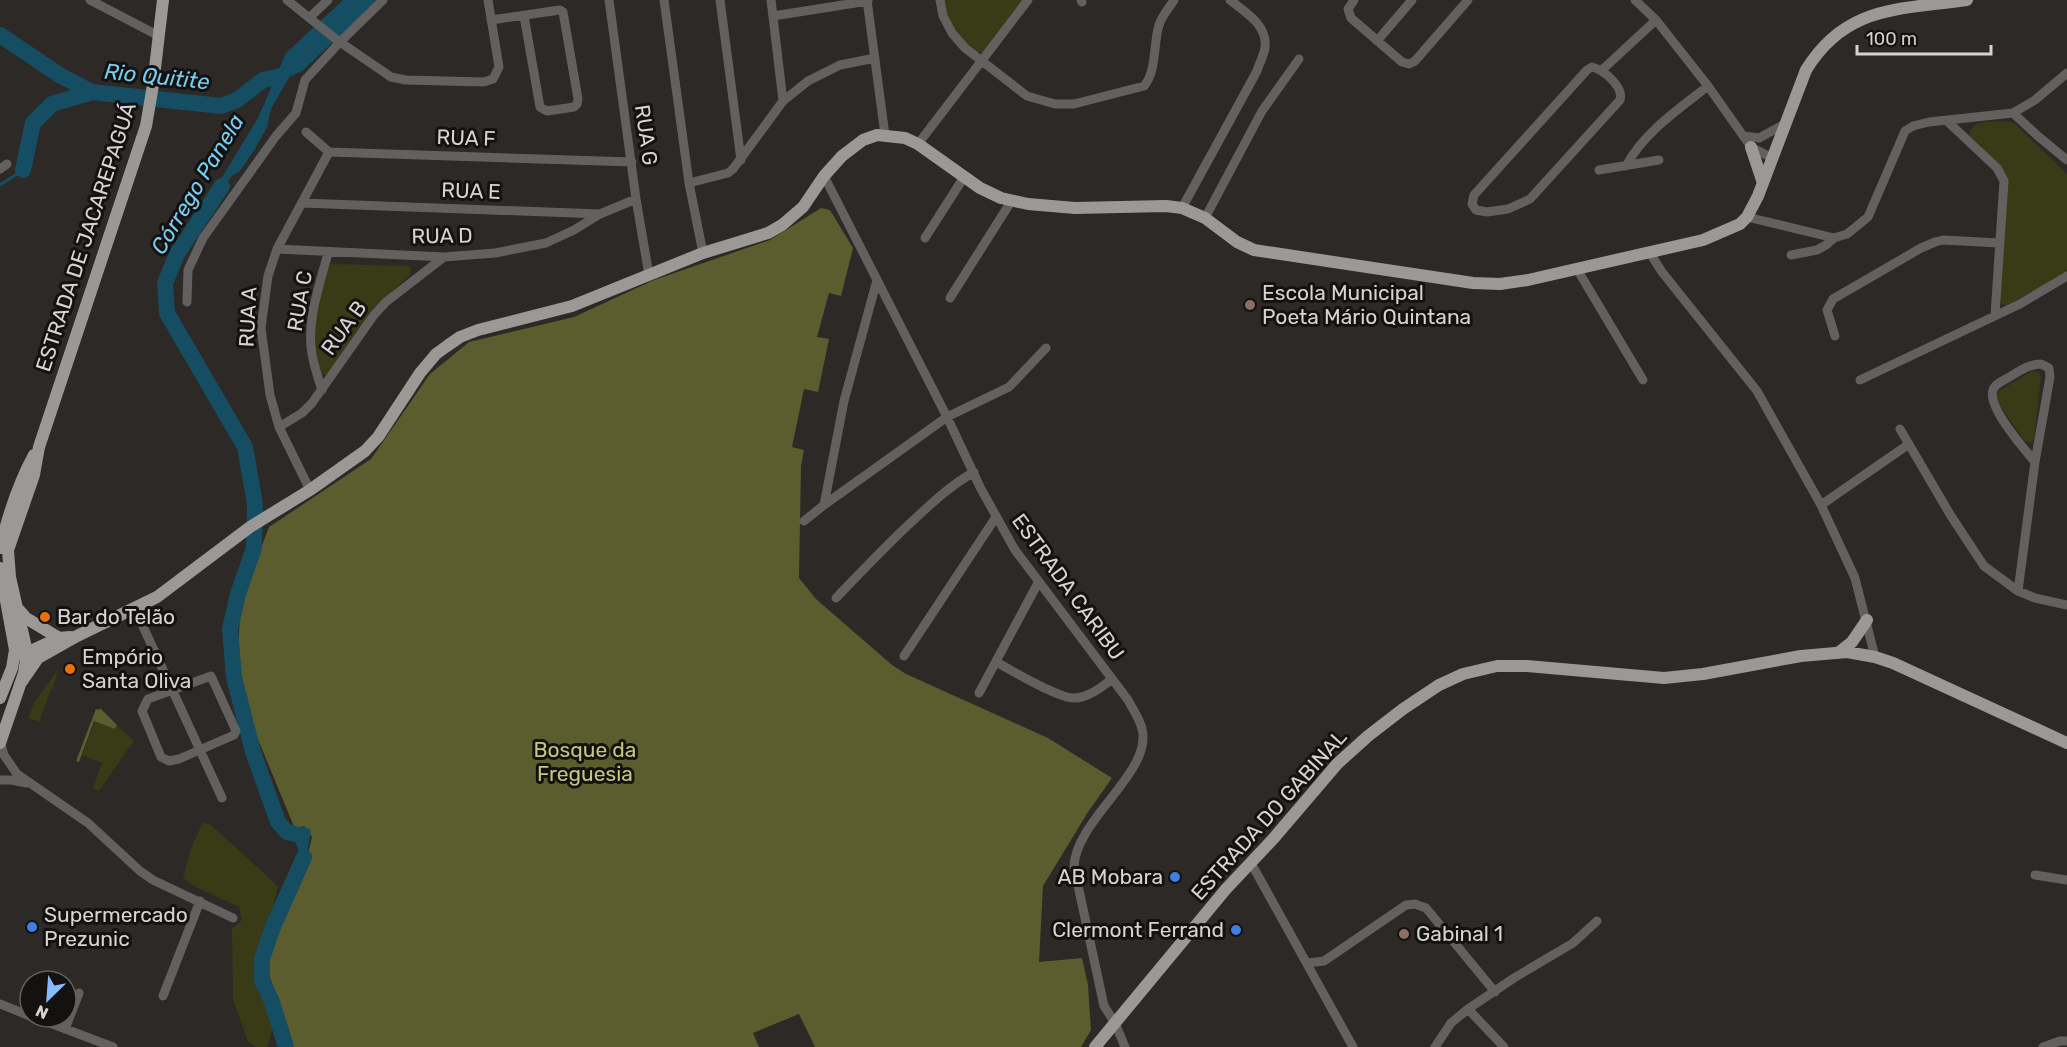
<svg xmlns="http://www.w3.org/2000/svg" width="2067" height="1047" font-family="Rubik,sans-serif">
  <rect width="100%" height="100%" fill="#2c2927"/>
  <path fill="#393b16" d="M 943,0 L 1023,0 L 987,49 L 982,52 L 976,52 L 970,49 L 948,20 Z
    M 2008,121 L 2015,124 L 2067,174 L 2067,273 L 2006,306 L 2001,303 L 1999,299 L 2006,179 L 1999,164 L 1969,135 C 1972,118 1994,122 2008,121 Z
    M 330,264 L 409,266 L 411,270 L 409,276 L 372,310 L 330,371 L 326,375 L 320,373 C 311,325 315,309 330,264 Z
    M 2032,371 L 2038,372 L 2041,377 L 2034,438 L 2031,443 L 2024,441 L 1997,401 L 1997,395 L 1999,391 Z
    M 58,669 L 53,689 L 51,689 L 39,722 L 28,718 L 34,703 Z
    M 95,721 L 115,729 L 117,725 L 134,741 L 99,791 L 93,788 L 102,763 L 82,755 Z
    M 203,822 L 211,825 L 278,886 L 267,935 L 265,989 L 273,1027 L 267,1047 L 257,1047 L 248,1042 L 233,999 L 232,929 L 242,920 L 239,907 L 194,886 L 183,878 L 191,848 Z"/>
  <path fill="#5b5d2f" d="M 821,208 L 830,210 L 853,248 L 841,296 L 829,293 L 817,337 L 829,339 L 818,392 L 804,389 L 792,447 L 804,450 L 801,466 L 799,578 L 816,599 L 892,665 L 906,674 L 1048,738 L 1112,778 L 1088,812 L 1043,886 L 1039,962 L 1082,958 L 1088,985 L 1091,1030 L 1081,1047 L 815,1047 L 799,1014 L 753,1033 L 759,1047 L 292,1047 L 268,971 L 269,944 L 303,875 L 312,837 L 304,826 L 295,829 L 252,725 L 237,663 L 241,601 L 269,527 L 371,459 L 430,374 L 469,342 L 574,317 L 654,280 L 770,240 Z
    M 100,708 L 117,725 L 115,729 L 94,721 L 79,762 L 76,761 L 96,709 L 99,710 Z"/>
  <path fill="#154e63" d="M 343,0 L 378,0 L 302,71 L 289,77 L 271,109 L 267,127 L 255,149 L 239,172 L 232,176 L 209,204 L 215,189 L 258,118 L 286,53 Z
    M 278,822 L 288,830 C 298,831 304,822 311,831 L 303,875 L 296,878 C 298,867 303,849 293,840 C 286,833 280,833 278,822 Z"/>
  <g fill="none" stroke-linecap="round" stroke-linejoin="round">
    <path stroke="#154e63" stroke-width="3" d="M 0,185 L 23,170"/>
    <path stroke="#154e63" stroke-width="16" d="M 0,35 L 61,76 L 92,92 L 221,106 L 237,100 L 263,80 L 281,76
      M 23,170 L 33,123 L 52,104 L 92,92
      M 222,186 L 177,254 L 165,283 L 167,313 L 245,447 L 255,504 L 254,548 L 238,594 L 230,629 L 234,677 L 253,752 L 278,822 L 287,832 L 295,834
      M 286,1047 L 272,1002 L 262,980 L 262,959 L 273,927 L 304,857"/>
    <path stroke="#626160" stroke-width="9" d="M 90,0 L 159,36
      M 287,0 L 337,40 L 391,77 L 406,80 L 484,82 L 493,79 L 499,67 L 488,0
      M 609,0 L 636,199 L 649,275
      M 664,0 L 689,183 L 703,253
      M 720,0 L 741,160
      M 771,0 L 783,101
      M 867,0 L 885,135
      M 940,0 L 943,16 L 952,33 L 965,48 L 1027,96 L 1055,104 L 1074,104 L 1144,86 C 1157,71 1153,44 1159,25 C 1162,16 1169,8 1174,0
      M 1081,0 L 1082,2
      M 1354,0 L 1348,9 L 1351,18 L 1402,62 L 1409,64 L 1415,61 L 1468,0
      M 1635,0 L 1656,20 L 1708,86 L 1751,147 L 1772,158
      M 773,16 L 868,1
      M 309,18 L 328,0
      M 491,20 L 560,10 L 563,12 L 578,99 L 577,104 L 574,107 L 547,111 L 540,107 L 524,16
      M 1377,41 L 1412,0
      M 1592,67 C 1604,70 1624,87 1620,100 L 1530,199 L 1508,209 L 1487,212 L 1476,210 L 1472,204 L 1474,195 L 1587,70 Z
      M 1602,70 L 1656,20
      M 2013,113 L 2039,137 L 2067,160
      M 1947,121 L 1997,168 L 2004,181 L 1995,315
      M 306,132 L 329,152 L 632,162
      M 1744,136 L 1759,138 L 1785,124
      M 918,144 L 1028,0
      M 1626,166 C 1644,132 1679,109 1708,86
      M 0,169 L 7,164
      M 1599,170 L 1659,160
      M 824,176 L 947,417 L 981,489 L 1015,550 L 1128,700 C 1133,710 1140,719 1142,729 C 1153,772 1075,820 1074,867 L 1104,1006 L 1115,1023 L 1125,1047
      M 689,183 L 728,173 L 733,169 L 783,101 L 808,81 L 840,65 L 875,58
      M 302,203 L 600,214 L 636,199
      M 1182,208 L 1257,71 C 1259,64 1264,55 1265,48 C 1268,25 1245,12 1230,0
      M 1747,217 L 1834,238
      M 1205,218 L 1262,111 L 1299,59
      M 925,238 L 964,177
      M 277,249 L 444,257 L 495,253 L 546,243 L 574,230 L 600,214
      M 1650,253 L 1662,272 L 1757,391 L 1821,505 L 1855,578 L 1875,657
      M 1791,255 L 1817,250 L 1826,245 L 1834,238 L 1847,234 L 1868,217 L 1905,131 L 1913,126 L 1929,122 L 2013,113 L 2035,100 L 2067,73
      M 1577,269 L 1643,380
      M 950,298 L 1012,200
      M 187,302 L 188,270 L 203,238 L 276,136 L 296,113 L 305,80 L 340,42 L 383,0
      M 1835,336 L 1827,310 L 1833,299 L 1921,248 L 1935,242 L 1943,240 L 1999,243
      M 1860,380 L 2020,304 L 2067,276
      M 322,390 C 318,378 314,366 312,354 C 306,321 320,284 328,253
      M 279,427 L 302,413 L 312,403 L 374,315 L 386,302 L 444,257
      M 1900,429 L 1951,516 L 1984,566 L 2018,591 L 2035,598 L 2067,605
      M 310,490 L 279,427 L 270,395 L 261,328 L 268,276 L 277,249 L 329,152
      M 824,505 L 844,401 L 877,280
      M 1821,505 L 1909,444
      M 804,521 L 824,505 L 947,417 L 1009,387 L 1046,348
      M 2018,591 L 2035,462 L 2050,377 L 2049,368 L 2041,364 C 2030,364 2021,370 2011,376 C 2005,380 1995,383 1993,390 C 1987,407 2024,449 2035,462
      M 836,598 C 859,574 881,551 905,528 C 928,507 946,488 974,472
      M 135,609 L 222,798
      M 904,656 L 996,517
      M 996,662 C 1013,671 1057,698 1074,698 C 1088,698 1102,687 1112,679
      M 211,676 L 236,731 L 234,735 L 179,759 L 169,761 L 161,757 L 142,711 L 148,699 Z
      M 979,693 L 1038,583
      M 0,741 L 4,755 L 17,774 L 88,823 L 140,871 L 153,880 L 233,918
      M 0,780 L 12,780 L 26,783
      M 1251,863 L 1353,1047
      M 2035,875 L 2067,880
      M 1308,963 L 1324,961 L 1406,905 L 1415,904 L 1426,908 L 1495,992
      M 163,996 L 200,901
      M 0,1004 L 30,1016
      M 1468,1009 L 1504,1047
      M 34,1017 L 113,1047
      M 65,1029 L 79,993
      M 1435,1047 L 1451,1023 L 1468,1009 L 1514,978 L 1573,943 L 1597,921
      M 2043,1047 L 2060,1041 L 2067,1041"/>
    <path stroke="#9b9995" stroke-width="12" d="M 1751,147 L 1763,183
      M 0,548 C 8,516 18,484 34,455
      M 19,610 L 26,618 L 59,638
      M 1838,653 L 1852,642 L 1867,620
      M 22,655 L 59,638 L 70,637
      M 20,684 L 38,658 L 77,636 L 157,597 L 250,527 L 310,490 L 365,451 L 378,437 L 420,373 L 436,354 L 447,346 L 460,337 L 478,330 L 572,306 L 703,253 L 768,233 L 782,225 L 803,207 L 824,176 L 842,156 L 863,140 L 877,135 L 905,138 L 918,144 L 980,188 L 1001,198 L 1028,204 L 1075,208 L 1166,206 L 1182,208 L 1205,218 L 1237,242 L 1254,250 L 1473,283 L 1500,284 L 1528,280 L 1703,240 L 1740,224 L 1747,217 L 1758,196 L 1806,70 C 1846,5 1899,10 1967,0
      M 0,698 L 12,668 L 15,650 L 0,568
      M 0,743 L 24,673 L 27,652 L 10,577 L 8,550 L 34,475 L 39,447 L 146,126 L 153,85 L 163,0
      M 1095,1047 L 1226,889 L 1273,839 L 1337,764 L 1368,736 L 1403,709 L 1439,685 L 1463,674 L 1497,666 L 1527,666 L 1664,678 L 1703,674 L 1801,656 L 1847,652 L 1875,657 L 1893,663 L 2067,743"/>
  </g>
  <g fill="#8d6e63" stroke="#131211" stroke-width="2">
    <circle cx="1250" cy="305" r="6"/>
    <circle cx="1404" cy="934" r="6"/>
  </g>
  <g fill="#e8710a" stroke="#131211" stroke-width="2">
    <circle cx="45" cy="617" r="6"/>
    <circle cx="70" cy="669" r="6"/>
  </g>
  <g fill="#3f7fe0" stroke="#131211" stroke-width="2">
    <circle cx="1175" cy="877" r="6"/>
    <circle cx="32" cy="927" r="6"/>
    <circle cx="1236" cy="930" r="6"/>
  </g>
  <g text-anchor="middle" stroke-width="6" stroke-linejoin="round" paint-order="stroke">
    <g font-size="21" fill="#d6d4d3" stroke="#131211">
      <text transform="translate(646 135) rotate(82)" y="7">RUA G</text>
      <text transform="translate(466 138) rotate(2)" y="7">RUA F</text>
      <text transform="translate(471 191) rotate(2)" y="7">RUA E</text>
      <text transform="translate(442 236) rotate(-1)" y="7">RUA D</text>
      <text transform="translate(86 237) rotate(-72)" y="7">ESTRADA DE JACAREPAGUÁ</text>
      <text transform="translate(300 301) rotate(-80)" y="7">RUA C</text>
      <text transform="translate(248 317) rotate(-87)" y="7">RUA A</text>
      <text transform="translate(344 328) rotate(-54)" y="7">RUA B</text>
      <text transform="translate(1068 587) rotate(54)" y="7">ESTRADA CARIBU</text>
      <text transform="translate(1269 815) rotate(-48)" y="7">ESTRADA DO GABINAL</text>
    </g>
    <g font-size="21" fill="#d6d4d3" stroke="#131211" text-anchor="start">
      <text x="1262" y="300">Escola Municipal<tspan x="1262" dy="24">Poeta Mário Quintana</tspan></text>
      <text x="57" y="624">Bar do Telão</text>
      <text x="82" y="664">Empório<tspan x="82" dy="24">Santa Oliva</tspan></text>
      <text x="1163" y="884" text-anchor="end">AB Mobara</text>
      <text x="44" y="922">Supermercado<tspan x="44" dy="24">Prezunic</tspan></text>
      <text x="1224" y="937" text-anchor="end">Clermont Ferrand</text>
      <text x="1416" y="941">Gabinal 1</text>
    </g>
    <g font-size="21" fill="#c4c87e" stroke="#131211">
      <text x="585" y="757">Bosque da<tspan x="585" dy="24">Freguesia</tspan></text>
    </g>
    <g font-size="22" font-style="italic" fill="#78cdf1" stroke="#131211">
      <text transform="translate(157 76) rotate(6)" y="8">Rio Quitite</text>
      <text transform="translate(197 184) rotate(-59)" y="8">Córrego Panela</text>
    </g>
  </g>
  <g transform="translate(48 999) rotate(205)"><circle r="28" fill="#131211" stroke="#61605f" stroke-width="1.5"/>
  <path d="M0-4.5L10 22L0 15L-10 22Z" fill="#88bbfc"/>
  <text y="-9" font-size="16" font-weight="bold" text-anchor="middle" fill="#d6d4d3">N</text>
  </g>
  <path d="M1857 45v9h134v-9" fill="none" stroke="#d6d4d3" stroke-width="3"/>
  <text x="1866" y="45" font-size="18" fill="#d6d4d3" stroke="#131211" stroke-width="4.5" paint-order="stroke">100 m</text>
</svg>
